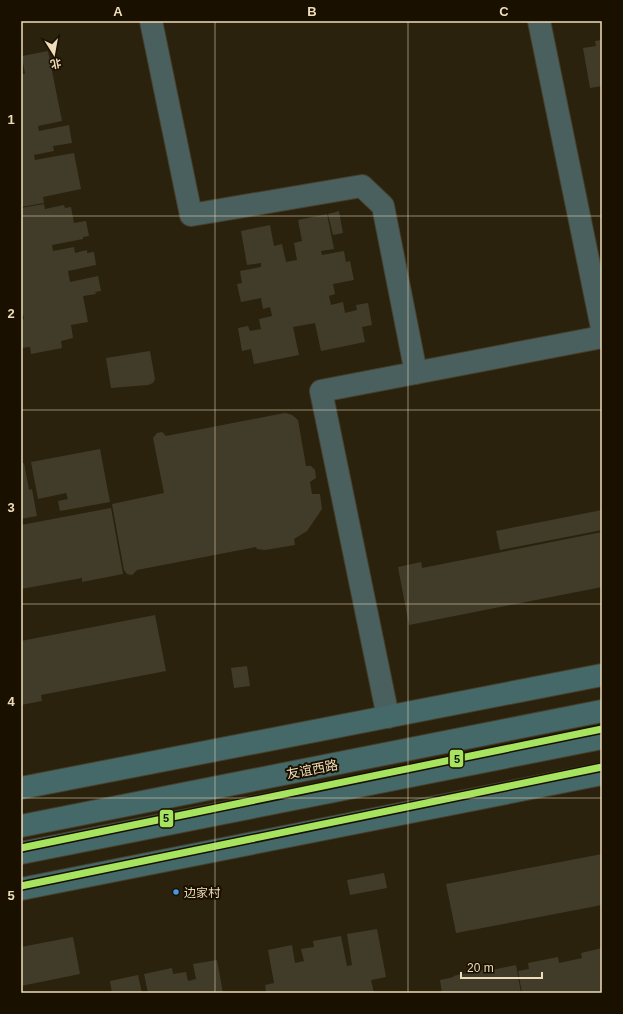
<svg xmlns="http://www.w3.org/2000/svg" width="623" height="1014" font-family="Arial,'Noto Sans SC',sans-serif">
  <rect width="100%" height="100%" fill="#2a220d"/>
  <path fill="#413c29" d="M 602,40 L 602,86 L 590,88 L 583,48 L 596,46 L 595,41 Z
    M 48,51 L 62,121 L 38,126 L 39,131 L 69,125 L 72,143 L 53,146 L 54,151 L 34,155 L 35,160 L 74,153 L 81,189 L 43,197 L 44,203 L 21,207 L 21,74 L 25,74 L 22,56 Z
    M 44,204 L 45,209 L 64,205 L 65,208 L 71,207 L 74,223 L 86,221 L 89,236 L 83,237 L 83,239 L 52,245 L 53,251 L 74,247 L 75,253 L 87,250 L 87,253 L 94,252 L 96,265 L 68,271 L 70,282 L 98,276 L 101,291 L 95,292 L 96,294 L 83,296 L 88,322 L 71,325 L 73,338 L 61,341 L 62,348 L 31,354 L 30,347 L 21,348 L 21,320 L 24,319 L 23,314 L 21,314 L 21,208 Z
    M 339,211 L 343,233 L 333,235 L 328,214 Z
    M 327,214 L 334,249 L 321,251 L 322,255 L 344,251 L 346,262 L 350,261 L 354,280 L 333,284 L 335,294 L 329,296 L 331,305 L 343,302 L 345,313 L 357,310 L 356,305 L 368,303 L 372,325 L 362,327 L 365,342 L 321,351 L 315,323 L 293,327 L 299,355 L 254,364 L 251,349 L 242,351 L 238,328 L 248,326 L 250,331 L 261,329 L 259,319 L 272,316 L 270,307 L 263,309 L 261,298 L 241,302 L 237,284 L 242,283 L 240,271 L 261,267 L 261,263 L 247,265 L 241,231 L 270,225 L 274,246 L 282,244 L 286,262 L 297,260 L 294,243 L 302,241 L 298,220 Z
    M 150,351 L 155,379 L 153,383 L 148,385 L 111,388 L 106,358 Z
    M 285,413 L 292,415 L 298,420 L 306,466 L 311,466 L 315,470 L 316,478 L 310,482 L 312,494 L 320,494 L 322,509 L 307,531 L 294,539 L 295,545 L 265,550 L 257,549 L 256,547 L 137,570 L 132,575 L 127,574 L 124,570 L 112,504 L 164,493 L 153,438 L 157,433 L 162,432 L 166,436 Z
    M 100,449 L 110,502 L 60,511 L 58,501 L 68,499 L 66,493 L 38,499 L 31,462 Z
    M 24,463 L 29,490 L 32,489 L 37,516 L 21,519 L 21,464 Z
    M 111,508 L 123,574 L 82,582 L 82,578 L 21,589 L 21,525 Z
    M 602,510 L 602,530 L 500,550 L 496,531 Z
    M 602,532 L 602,587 L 409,625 L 398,567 L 421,562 L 422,568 Z
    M 155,615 L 166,671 L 41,695 L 42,701 L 21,705 L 21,641 Z
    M 247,666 L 250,686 L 234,688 L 231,668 Z
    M 602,854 L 602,905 L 456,933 L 446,884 Z
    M 384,873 L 387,888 L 350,895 L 347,880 Z
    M 377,929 L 386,977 L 371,980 L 374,993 L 266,993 L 265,985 L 274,983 L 268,950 L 292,945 L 295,963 L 304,961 L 301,949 L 314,947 L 313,941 L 341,936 L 347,966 L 352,965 L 347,934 Z
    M 73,937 L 80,974 L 21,986 L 21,947 Z
    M 602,948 L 602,993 L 522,993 L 518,971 L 529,969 L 528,963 L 558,957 L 559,963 L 582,958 L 581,953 Z
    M 217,960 L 223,993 L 148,993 L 144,974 L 172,968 L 173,974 L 186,972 L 188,981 L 196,979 L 193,964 Z
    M 516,965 L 521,993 L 442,993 L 440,980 L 454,977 L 453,976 L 487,969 L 487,971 Z
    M 138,975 L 142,993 L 112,993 L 110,981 Z"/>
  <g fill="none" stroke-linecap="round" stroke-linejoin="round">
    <g stroke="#473f2b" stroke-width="24">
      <path id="street" d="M 151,21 L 191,215 L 362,186 L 383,206 L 416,373
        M 539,21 L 602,328
        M 388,717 L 321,391 L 602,337"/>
    </g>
    <g stroke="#473f2b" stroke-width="24">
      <path id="secondary" d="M 21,788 L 602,675
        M 21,826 L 602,711
        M 21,853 L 602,738
        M 21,889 L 602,774"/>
    </g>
    <use href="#street" stroke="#49605f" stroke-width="22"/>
    <use href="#secondary" stroke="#456868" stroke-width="22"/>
    <g stroke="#1a1000" stroke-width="10">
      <path id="metro-1" d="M 21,848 L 602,729
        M 21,886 L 602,767"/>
    </g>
    <use href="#metro-1" stroke="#a6e35f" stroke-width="7"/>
  </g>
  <path fill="none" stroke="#efddb9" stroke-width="1" stroke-opacity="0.55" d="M 215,21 L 215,993M 408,21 L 408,993M 21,216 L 602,216M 21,410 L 602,410M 21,604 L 602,604M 21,798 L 602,798"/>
  <circle fill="#4699e1" stroke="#1a1000" stroke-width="1.5" cx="176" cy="892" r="3.5"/>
  <g text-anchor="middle" stroke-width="4" stroke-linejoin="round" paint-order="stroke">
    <g font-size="12" fill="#efddb9" stroke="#1a1000" text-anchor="start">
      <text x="184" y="897">边家村</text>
    </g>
    <g font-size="13" fill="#efddb9" stroke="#1a1000">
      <text transform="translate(312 769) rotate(-11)" y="5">友谊西路</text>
    </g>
  </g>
  <g stroke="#1a1000" stroke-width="1.5">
    <rect x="449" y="749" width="15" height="19" rx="4" fill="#a6e35f"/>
    <rect x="159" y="809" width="15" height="19" rx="4" fill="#a6e35f"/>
  </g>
  <g font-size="11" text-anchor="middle" font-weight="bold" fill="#111">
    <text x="457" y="763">5</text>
    <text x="166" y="822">5</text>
  </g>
  <rect width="623" height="1014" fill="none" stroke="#1a1000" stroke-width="44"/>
  <g transform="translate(54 54) rotate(169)" stroke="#1a1000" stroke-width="3" paint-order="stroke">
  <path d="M0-3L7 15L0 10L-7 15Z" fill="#efddb9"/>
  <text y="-6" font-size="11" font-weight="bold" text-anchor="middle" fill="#efddb9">北</text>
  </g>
  <path d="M461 972v6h81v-6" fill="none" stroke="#efddb9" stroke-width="2"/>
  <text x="467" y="972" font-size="12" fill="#efddb9" stroke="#1a1000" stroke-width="3" paint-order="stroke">20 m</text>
  <rect x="22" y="22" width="579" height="970" fill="none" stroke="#efddb9" stroke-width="1.5"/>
  <g font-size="13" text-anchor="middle" font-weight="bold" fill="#efddb9">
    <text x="118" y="16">A</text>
    <text x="312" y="16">B</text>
    <text x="504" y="16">C</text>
    <text x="11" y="124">1</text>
    <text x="11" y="318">2</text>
    <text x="11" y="512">3</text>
    <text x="11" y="706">4</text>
    <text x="11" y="900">5</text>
  </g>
</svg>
